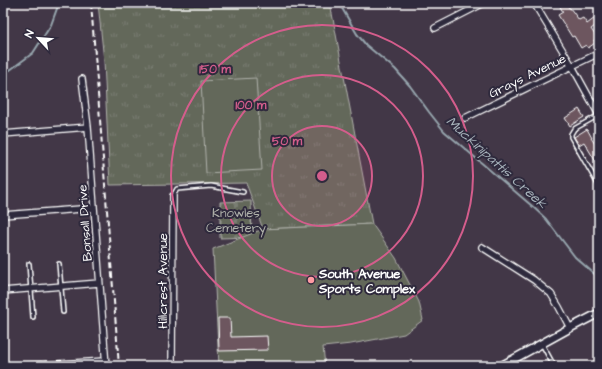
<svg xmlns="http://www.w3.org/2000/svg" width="602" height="369" font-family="'Architects Daughter',sans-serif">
  <defs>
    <pattern id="grass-tufts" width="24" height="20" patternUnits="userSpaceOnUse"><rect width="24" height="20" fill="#63675a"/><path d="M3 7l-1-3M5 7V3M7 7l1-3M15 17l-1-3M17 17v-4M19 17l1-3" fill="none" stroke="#7a7e73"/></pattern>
    <pattern id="cemetery-stones" width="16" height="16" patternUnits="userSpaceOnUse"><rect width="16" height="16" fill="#63675a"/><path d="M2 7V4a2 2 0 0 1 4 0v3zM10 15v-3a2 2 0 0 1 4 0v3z" fill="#7a7e73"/></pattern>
  </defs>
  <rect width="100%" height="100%" fill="#423747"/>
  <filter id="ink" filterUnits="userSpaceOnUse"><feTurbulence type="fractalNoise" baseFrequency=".025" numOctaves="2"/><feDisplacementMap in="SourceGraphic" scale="8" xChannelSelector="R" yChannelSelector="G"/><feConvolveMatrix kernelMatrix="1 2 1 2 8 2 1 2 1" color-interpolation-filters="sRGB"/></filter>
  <g filter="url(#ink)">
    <path fill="url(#grass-tufts)" stroke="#b1b3ac" d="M 98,3 L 330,3 L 372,224 L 263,229 L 246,183 L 110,185 L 104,61 Z"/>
    <path fill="url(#cemetery-stones)" stroke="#b1b3ac" d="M 251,201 L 252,237 L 220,238 L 220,202 Z"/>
    <path fill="#63675a" stroke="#b1b3ac" d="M 256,78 L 262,170 L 206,173 L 201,81 Z
      M 372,224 L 396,258 L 419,302 L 423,320 L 404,334 L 351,344 L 323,347 L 325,366 L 219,366 L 213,249 L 263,229 Z"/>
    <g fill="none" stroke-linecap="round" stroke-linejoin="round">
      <path stroke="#97a6ae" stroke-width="2" d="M 339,3 L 357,34 L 366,45 L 395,69 L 410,86 L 429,112 L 444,131 L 532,206 L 546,219 L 575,257 L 599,278
        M 3,74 L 10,70 L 33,53 L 51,25 L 59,3"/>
    </g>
    <path fill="#6d565f" stroke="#fff" d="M 558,3 L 566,3 L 569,8 L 570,8 L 579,20 L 583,18 L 587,24 L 599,15 L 599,23 L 591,29 L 597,38 L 594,40 L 595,43 L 588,48 L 586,45 L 581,48 L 574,36 L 572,37 L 558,15 L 563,12 Z
      M 579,109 L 584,117 L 570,126 L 565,118 Z
      M 587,129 L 592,138 L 591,138 L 599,150 L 599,167 L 584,142 L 579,145 L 574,137 Z
      M 218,318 L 230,318 L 231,337 L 267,336 L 268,350 L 219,351 Z"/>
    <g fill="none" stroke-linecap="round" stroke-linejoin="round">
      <g stroke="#fff" stroke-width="6">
        <path id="service" d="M 599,115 L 574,129 L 571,134 L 571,137 L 599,186
          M 173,196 L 177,189 L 211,186 L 243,192
          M 29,264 L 33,317
          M 59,264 L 63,312
          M 542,344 L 554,366"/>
      </g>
      <g stroke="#fff" stroke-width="8">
        <path id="minor" d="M 534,3 L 572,66 L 599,115
          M 435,28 L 484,3
          M 82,79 L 88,127 L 106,366
          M 465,118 L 599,53
          M 3,134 L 88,127
          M 3,215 L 94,208
          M 482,247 L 534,280 L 551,294 L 559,307 L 570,328
          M 3,291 L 99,283
          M 26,366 L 105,361
          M 172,366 L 173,196"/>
      </g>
      <g stroke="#fff" stroke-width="10">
        <path id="tertiary" d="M 501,366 L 570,328 L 599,313"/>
      </g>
      <use href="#service" stroke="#2f2a3d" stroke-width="3"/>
      <use href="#minor" stroke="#2f2a3d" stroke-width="5.5"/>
      <use href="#tertiary" stroke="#2f2a3d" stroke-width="7"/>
      <path stroke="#fff" stroke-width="2" stroke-dasharray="6 3" stroke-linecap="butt" d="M 91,3 L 119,366"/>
    </g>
  </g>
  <circle cx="322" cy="176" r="50" fill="#d45d8c" fill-opacity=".12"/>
  <g fill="none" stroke="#d45d8c" stroke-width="2">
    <circle cx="322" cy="176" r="50"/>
    <circle cx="322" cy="176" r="101"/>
    <circle cx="322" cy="176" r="151"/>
  </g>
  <circle fill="#ff9aa2" stroke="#2f2a3d" stroke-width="1.5" cx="311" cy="280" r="4"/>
  <g text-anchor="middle" stroke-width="4" stroke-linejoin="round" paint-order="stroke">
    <g font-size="13" fill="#fff" stroke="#2f2a3d">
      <text transform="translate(527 75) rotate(-26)" y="5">Grays Avenue</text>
      <text transform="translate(84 223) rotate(-94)" y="5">Bonsall Drive</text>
      <text transform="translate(162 281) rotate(-90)" y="5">Hillcrest Avenue</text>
    </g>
    <g font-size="13" fill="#b1b3ac" stroke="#2f2a3d">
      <text x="236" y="217">Knowles<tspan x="236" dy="15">Cemetery</tspan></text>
    </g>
    <g font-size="13" font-weight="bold" fill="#fff" stroke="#2f2a3d" text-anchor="start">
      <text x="319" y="278">South Avenue<tspan x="319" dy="15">Sports Complex</tspan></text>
    </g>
    <g font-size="14" font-style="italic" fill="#a8b4bc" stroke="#2f2a3d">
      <text transform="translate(497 162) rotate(42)" y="5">Muckinipattis Creek</text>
    </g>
  </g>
  <circle cx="322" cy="176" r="6" fill="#d45d8c" stroke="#2f2a3d" stroke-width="2"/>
  <g font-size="12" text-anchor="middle" font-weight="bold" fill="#d45d8c" stroke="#2f2a3d" stroke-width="4" stroke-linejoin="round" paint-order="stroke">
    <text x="215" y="73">150 m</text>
    <text x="251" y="109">100 m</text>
    <text x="287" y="145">50 m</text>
  </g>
  <rect width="602" height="369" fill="none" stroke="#2f2a3d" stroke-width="16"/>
  <rect x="8" y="8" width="586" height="353" fill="none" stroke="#fff" stroke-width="1.5" filter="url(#ink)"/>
  <g transform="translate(38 38) rotate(296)" stroke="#2f2a3d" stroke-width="3" paint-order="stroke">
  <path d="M0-3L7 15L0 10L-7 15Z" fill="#ffffff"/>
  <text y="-6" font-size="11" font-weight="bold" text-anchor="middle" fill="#ffffff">N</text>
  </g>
</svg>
